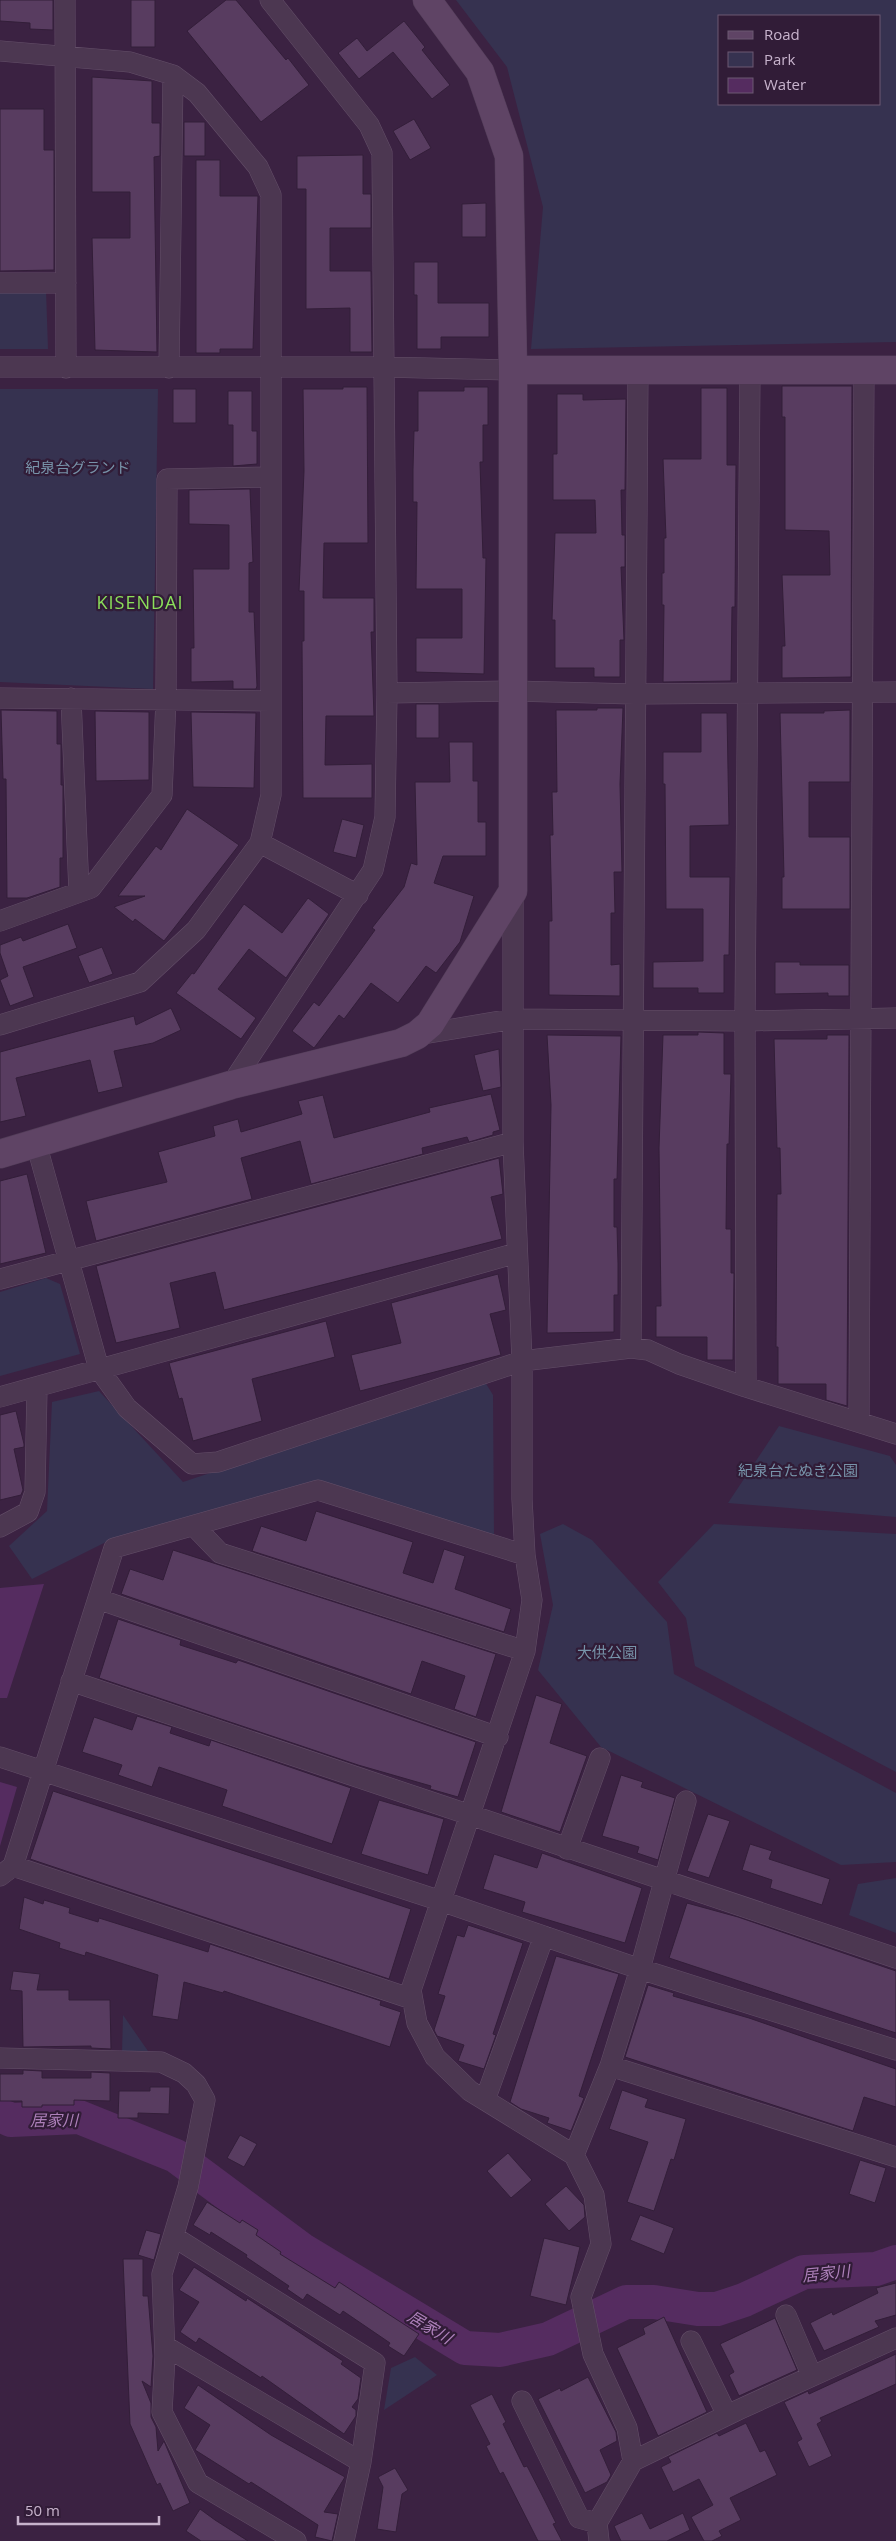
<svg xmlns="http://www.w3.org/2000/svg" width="896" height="2541" font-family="'Open Sans','Noto Sans JP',sans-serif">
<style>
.green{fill:#363250;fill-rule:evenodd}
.water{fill:#552c60}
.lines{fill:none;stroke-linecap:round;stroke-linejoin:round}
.river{stroke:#552c60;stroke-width:34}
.building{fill:#583c60;stroke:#331e39}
.street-casing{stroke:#644f69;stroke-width:21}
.secondary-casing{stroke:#523d58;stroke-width:29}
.street{stroke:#4c3751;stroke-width:20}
.secondary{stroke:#5f4465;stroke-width:28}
.labels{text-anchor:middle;stroke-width:4.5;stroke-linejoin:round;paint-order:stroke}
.park-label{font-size:15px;fill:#7793a9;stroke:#311c37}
.water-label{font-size:16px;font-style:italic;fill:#ad80ba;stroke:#311c37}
.quarter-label{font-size:18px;letter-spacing:1px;fill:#8be05a;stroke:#311c37}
</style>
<rect width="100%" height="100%" fill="#3b2242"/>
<path class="green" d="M456,0H896V342L531,349L543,207L507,67ZM720,16H880V104H720Z
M46,290L48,349H0V291Z
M0,389H158L153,689L0,682Z
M46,1278L60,1284L80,1354L0,1376V1292Z
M485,1382L493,1395L494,1535L320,1483L110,1540L32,1579L9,1546L47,1511L52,1402L99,1391L183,1482Z
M779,1426L890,1456L896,1465V1517L728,1503Z
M563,1524L592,1540L667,1622L674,1674L896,1793V1862L841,1865L601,1747L538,1670L553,1605L540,1534Z
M714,1524L896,1534V1772L695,1666L686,1618L658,1582Z
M896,1878V1933L849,1915L858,1884Z
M123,2015L150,2054L122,2053Z
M415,2357L437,2375L384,2410L391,2368Z"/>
<path class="water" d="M44,1584L7,1698H0V1588Z
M0,1782L17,1787L0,1846Z"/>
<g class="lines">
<path class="river" d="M0,2115L11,2120L79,2117L176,2156L301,2249L465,2348L500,2350L548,2339L626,2302H654L698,2309H717L744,2300L804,2272L876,2269L896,2262"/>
</g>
<path class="building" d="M0,0H53V30L30,29V23L0,21Z
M131,0H155V47H131Z
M226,0H236L286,60L288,58L309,85L261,122L187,31Z
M404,21L425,47L422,50L450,85L432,99L393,52L359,79L338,53L357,38L367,51Z
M92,77L152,81V123H160V156L154,157L157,352L95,350L92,238H130V192H92Z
M0,109H44V150H54V270L0,271Z
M414,119L431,148L410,160L393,131Z
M184,122H205V156H184Z
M363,155V194H371V228H330V271H371L372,352H350V308L306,309V189H297V156Z
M196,160H220V196H258L253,349H220V353H196Z
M486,203V237H462V204Z
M414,262H438V303H489V337H441V349H417V295H414Z
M782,386H852L851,677L782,678V646H785L782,575H830L829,531L785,530V417H782Z
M343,387H367L368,543H324L323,598H374V632H371L374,716H326L325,765L372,764V798H303L302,641H304V591H299L304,471L303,389H343Z
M464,387H488V425H483V462H480L483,558H486L484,674L416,672V638H462V589H416L417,502H413V469L414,431H418V391H464Z
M701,388H727V465H736L735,607H732L731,681L663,682L664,605H662V573H664V538H666L663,459H701Z
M173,389H196V423H173Z
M228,391H252V431H257V464L233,466V425H228Z
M557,394H583V400L626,399L625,490H621L622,535H625V567H621L624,640H620V677H594V668H555V620H552L555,533H596L595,500H553V454H557Z
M250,489L253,562L249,563V612H254L257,686L256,689H233V681L191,682V648H194L193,569H229V525L189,524V490Z
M416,704H439V738H416Z
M597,708H623L620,784L622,872H614L615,913H611V965L620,964V996L549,995V921H552L550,835H553L552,792H557L556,710H597Z
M1,710L57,711V744H61V785H63V858H60V887L27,898H7L6,779H3Z
M850,710V782H809V837H850V909H782V877H784L780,713H824V711Z
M95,711L149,712V780L96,781Z
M191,712L256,713L254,788L193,787Z
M701,713H727L729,825L690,826V877H730L729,955H724V993H698V988H653V962L703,961V909H666L665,784H663V752H701Z
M449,742H473V781H478V822H486V856H443L434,883L474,896L460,942L436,973L426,966L398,1003L371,983L344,1019L339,1015L314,1048L292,1031L314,1002L319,1006L349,966L375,930L372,928L404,887L411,863L417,865L415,782H450Z
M187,809L239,845L164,941L135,919L133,922L114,907L145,896H118L156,846L161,850Z
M342,819L364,825L356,858L333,852Z
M308,898L329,914L286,978L249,949L218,989L256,1018L241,1039L176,993L192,973L194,974L244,904L282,933Z
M68,924L77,948L23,967L34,997L10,1006L0,980L8,976L0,953V945L21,937L23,941Z
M102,947L113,974L89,983L78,956Z
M775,962H800V965H849V996H828V993L775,994Z
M171,1008L181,1030L153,1043L114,1051L123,1087L98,1093L90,1060L16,1078L26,1116L0,1122V1052L134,1016L136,1025Z
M698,1032L724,1033V1074H731L729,1144H727L726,1229H731V1273H734L733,1360H707V1337H656V1306H661L659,1148L663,1035H698Z
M547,1035L621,1036L617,1179H614V1227H617L618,1263V1295H614V1332L547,1333L551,1105Z
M827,1035H849L847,1406L826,1400V1384H778V1347H776L777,1194H781L780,1148H777L774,1039H827Z
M499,1049L501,1087L483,1091L474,1055Z
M491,1094L500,1130L493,1132V1135L469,1142L467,1137L422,1148L423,1154L311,1184L300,1141L241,1158L252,1199L96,1241L86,1201L167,1182L158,1152L215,1136L213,1126L238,1119L241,1132L302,1114L298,1101L323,1095L334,1138L430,1112L429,1108Z
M499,1158L503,1194L491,1197L502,1239L224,1310L215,1272L170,1283L180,1328L116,1343L96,1266Z
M27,1174L46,1253L0,1264V1181Z
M498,1274L506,1310L490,1314L501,1355L360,1391L351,1355L401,1343L391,1303Z
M326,1321L335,1357L252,1379L262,1421L193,1441L182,1398L179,1399L169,1363Z
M16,1411L24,1444V1447L14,1449L23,1490L21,1495L0,1500V1415Z
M316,1511L413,1542L403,1573L433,1583L444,1549L465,1556L455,1589L511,1609L504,1632L252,1551L261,1526L306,1541Z
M173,1550L496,1654L476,1717L454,1709L465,1676L422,1661L411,1694L121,1594L130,1569L163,1580Z
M118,1619L181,1640L180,1645L236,1663L238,1660L476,1742L458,1797L430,1789L431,1786L358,1765L99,1678Z
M536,1695L562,1704L550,1743L587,1756L560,1832L501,1812Z
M137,1716L172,1727L170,1733L209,1746L211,1740L351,1788L332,1844L222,1806L227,1790L159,1767L152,1787L118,1775L122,1765L82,1752L94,1717L132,1730Z
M621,1775L643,1782L641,1787L675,1798L658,1860L637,1853L639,1847L602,1836Z
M53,1791L411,1909L389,1979L30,1859Z
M379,1800L444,1819L428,1875L361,1854Z
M708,1814L730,1821L709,1878L687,1871Z
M750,1844L772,1851L769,1859L830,1879L822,1905L770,1888L772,1880L742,1870Z
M542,1853L642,1888L625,1943L522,1912L525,1902L483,1889L494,1854L537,1868Z
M24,1897L43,1904L44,1900L70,1908L69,1913L98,1922L99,1918L208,1952L210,1944L381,2001L380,2005L401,2012L390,2047L224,1991L223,1993L184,1982L178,2020L152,2016L158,1975L86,1952L85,1956L59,1948L60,1943L19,1929Z
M687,1903L738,1917L896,1971V2033L669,1958Z
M468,1925L523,1943L493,2034L496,2035L484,2069L458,2061L464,2045L437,2036L434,2030L445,1996L438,1994L450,1957L457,1935L464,1937Z
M556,1956L619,1974L579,2096L584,2098L571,2131L547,2123L549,2118L521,2109L510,2102Z
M13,1971L40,1974L37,1990H69V2000H110L111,2049L91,2048V2046L23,2047L22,1991L10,1990Z
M648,1985L674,1993L673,1996L749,2018L896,2069V2107L864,2097L853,2131L625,2057Z
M23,2070L42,2071V2078H91V2072L110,2073V2101L74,2100V2105H42V2107H22V2101H0V2074H23Z
M150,2087H170L169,2114L138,2113V2118H118L119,2091H150Z
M622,2090L648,2099L645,2107L686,2119L674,2160L671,2159L654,2211L627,2202L648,2142L609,2129Z
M240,2135L257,2144L244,2167L227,2158Z
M508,2153L532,2180L511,2198L487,2171Z
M860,2160L886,2168L875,2203L849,2194Z
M566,2186L584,2205L585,2217L569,2231L545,2204Z
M207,2202L240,2223L242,2220L258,2230L256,2235L281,2252L280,2254L335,2288L339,2282L419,2334L404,2356L388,2346L390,2343L343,2311L340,2315L307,2294L303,2300L287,2289L289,2286L246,2257L247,2255L211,2232L210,2235L193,2225Z
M640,2215L674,2228L664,2254L630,2240Z
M146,2230L161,2234L154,2260L138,2255Z
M544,2238L580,2247L566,2305L530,2296Z
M123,2259H143V2296H148L153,2356L151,2387L142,2381L151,2403V2417L156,2427L158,2451L164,2441L190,2503L173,2511L160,2483L157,2485L130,2424Z
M194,2267L246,2301L247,2298L343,2361L341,2364L361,2378L358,2399L352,2407L356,2410V2416L344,2434L262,2376L261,2378L199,2338L196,2343L180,2332L199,2302L179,2290Z
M896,2283V2315L875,2321L879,2327L824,2351L810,2323L832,2312L833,2315L878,2293L876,2288Z
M664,2317L707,2412L658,2436L617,2348L645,2334L643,2328Z
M775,2318L797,2370L739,2396L729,2375L734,2372L720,2344Z
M896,2354V2384L820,2418L822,2421L817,2424L832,2456L809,2467L797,2442L802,2439L784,2402L808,2391L809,2394Z
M588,2377L616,2432L617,2441L600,2450L611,2475L607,2482L585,2493L538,2399L560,2388L561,2391Z
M198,2385L271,2435L345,2477L324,2512L338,2514L332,2541L315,2537L318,2525L251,2482L249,2484L195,2450L210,2425L184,2408Z
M492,2394L506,2422L503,2424L524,2467L527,2466L542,2495L556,2523L553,2524L562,2541H538L503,2472L500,2474L486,2446L490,2444L470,2405Z
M746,2423L760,2452L765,2450L777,2475L730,2498L741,2520L719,2531L722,2536L712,2541H704L691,2517L713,2505L699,2479L673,2492L661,2467L671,2462L668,2457L717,2433L719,2436Z
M395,2468L408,2490L402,2494L396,2532L377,2529L383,2487L378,2477Z
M200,2509L215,2520L248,2541H201L186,2531Z
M642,2513L650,2529L683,2513L690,2530L667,2541H621L614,2526Z"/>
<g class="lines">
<g class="street-casing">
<path id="street" d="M65,0L66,368
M0,51L130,62L173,75L197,93L258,167L271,195V795L260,843L196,930L140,982L0,1025
M0,283H66
M0,367H383L513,370
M169,368L173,75
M387,693L513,691L635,694L896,692
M0,698L270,701
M71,698L79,892
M260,843L358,895
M513,891V1142L522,1361V1499L525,1555L532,1600L525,1651L411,1990L417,2023L435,2057L470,2091L574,2155L594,2195L601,2244L581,2297L593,2354L627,2428L633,2461
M0,921L91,888L162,795L166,699L167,479L271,477
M417,1035L513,1019L745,1021L896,1018
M231,1085L373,870L385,817L387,693L382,153L369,125L270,0
M36,1143L99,1369L127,1408L192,1464L218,1462L522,1361L631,1348L648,1350L679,1364L746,1387L896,1434
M0,1279L513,1142
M631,1348L638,370
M746,1387L745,1021L750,371
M0,1397L517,1253
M859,1422L864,370
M194,1526L220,1553L525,1651
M0,1527L28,1512L35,1492L37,1388
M98,1599L498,1737
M71,1681L896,1958
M0,1757L441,1901L640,1969L896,2050
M567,1849L600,1758
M13,1866L412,1999
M0,1876L13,1866L114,1548L318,1490L525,1555
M0,2058L161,2062L184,2073L196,2084L205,2100L188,2187L162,2274L165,2356L162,2412L198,2483L296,2541
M610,2066L896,2157
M485,2100L544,1936
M574,2155L610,2066L640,1969L686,1801
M174,2237L375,2363L361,2462L344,2541
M786,2315L812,2376
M691,2341L727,2415
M165,2346L361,2462
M522,2401L579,2518L597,2523
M599,2541L597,2523L633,2461L738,2410L896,2338"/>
</g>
<g class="secondary-casing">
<path id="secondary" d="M513,370H896
M0,1154L231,1085L401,1043L417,1035L430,1024L513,891V370L509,156L480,72L427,0"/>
</g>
<use href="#street" class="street"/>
<use href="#secondary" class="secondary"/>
</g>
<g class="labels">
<g class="park-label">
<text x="78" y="473">紀泉台グランド</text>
<text x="798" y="1476">紀泉台たぬき公園</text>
<text x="607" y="1658">大供公園</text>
</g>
<g class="water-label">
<text x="54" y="2126">居家川</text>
<text transform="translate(826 2273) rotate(-6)" y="6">居家川</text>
<text transform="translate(430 2327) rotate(31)" y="6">居家川</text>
</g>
<g class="quarter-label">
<text x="140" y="609">KISENDAI</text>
</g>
</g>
<rect x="718" y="15" width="162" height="90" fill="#311c37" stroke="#6d5873"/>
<rect x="728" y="31" width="25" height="8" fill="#5f4465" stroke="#6d5873"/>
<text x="764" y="40" font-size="15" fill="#c7b3cc">Road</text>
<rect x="728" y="52" width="25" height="15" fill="#363250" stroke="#6d5873"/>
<text x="764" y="65" font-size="15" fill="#c7b3cc">Park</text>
<rect x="728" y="78" width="25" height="15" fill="#552c60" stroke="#6d5873"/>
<text x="764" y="90" font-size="15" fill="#c7b3cc">Water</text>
<path d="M18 2516v8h141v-8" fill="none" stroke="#c7b3cc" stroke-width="2.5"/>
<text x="25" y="2516" font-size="15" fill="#c7b3cc" stroke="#311c37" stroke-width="4" paint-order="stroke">50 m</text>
</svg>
